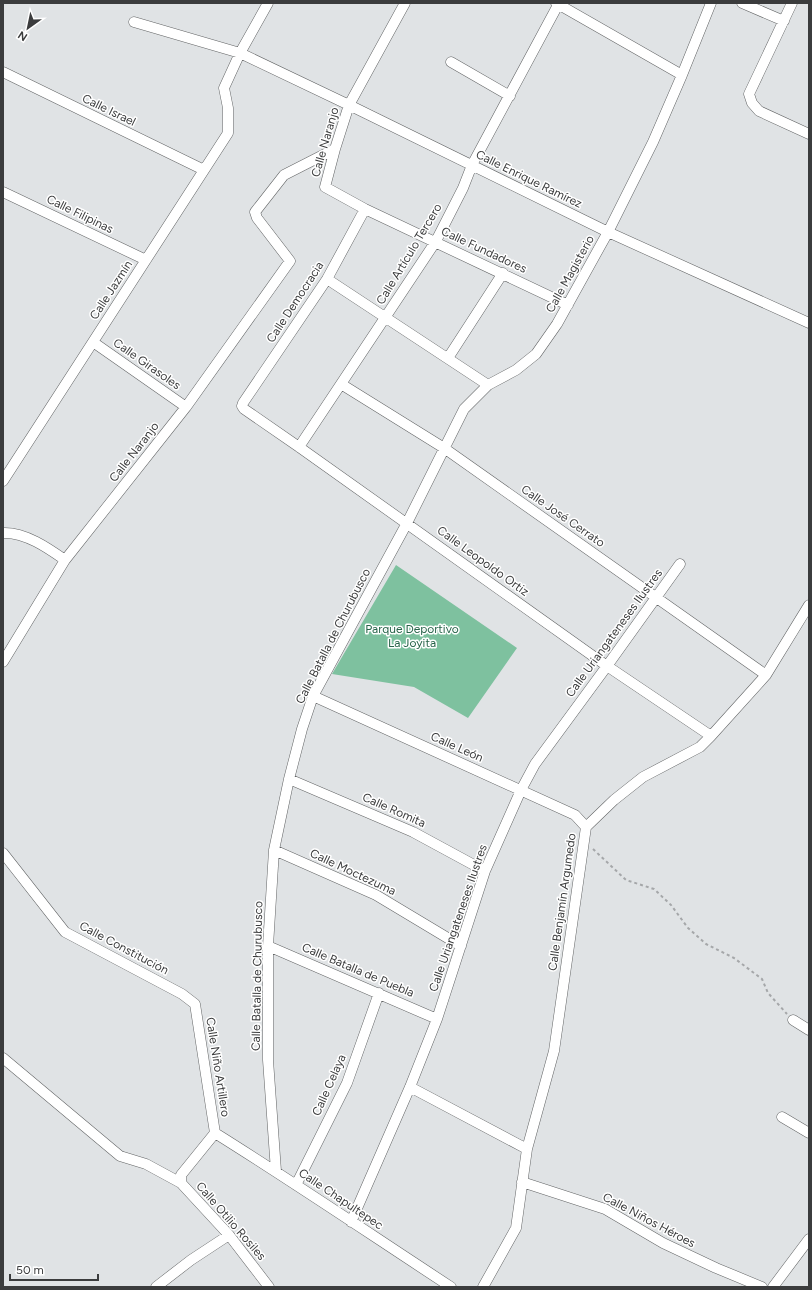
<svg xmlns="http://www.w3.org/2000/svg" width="812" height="1290" font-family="Figtree,sans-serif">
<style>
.green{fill:#7ec19f}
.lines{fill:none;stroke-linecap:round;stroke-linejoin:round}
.minor-casing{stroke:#636566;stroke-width:11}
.path{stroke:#a5a7a9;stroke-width:2;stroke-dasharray:3 3;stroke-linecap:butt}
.minor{stroke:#fff;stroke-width:10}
.labels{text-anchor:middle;stroke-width:3;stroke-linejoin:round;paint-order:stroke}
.street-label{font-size:12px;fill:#3b3c3d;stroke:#fff}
.park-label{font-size:12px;fill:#276449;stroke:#fff}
</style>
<rect width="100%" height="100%" fill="#e0e3e5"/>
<path class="green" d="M396,565L517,648L468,718L414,687L332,674Z"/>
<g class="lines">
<g class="minor-casing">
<path id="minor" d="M405,3L349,105L335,149L325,187L365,209L568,305
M556,3L682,75
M742,3L784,21
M792,3L749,94L752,103L759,111L809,134
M134,22L240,53L349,105L608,232L809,323
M451,62L510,96
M3,72L204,170
M3,192L146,260
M365,209L327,279L243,403L242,406L244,409L299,447L607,666L711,736
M327,279L488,385
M93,342L186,407
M448,358L503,273
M341,384L444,448L766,675
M299,447L436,241L463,188L472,165L559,3
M3,481L228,133V108L224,88L240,53L268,3
M3,533C25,532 48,548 65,560
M3,662L65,560L186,407L290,261L257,218L255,212L284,175L335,149
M313,696L575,815L586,827
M289,779L413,832L485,871
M274,850L376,895L461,946
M3,853L65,932L182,994L195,1004L215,1133
M268,946L437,1019
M793,1020L809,1030
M3,1058L120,1156L146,1164L181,1183
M410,1087L527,1149
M782,1117L809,1133
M215,1133C295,1183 373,1236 451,1287
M215,1133L181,1175V1183L229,1235L269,1287
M276,1171L268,1060V946L274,850L289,779L302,729L313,696L407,523L464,409L488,385L516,370L536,354L557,324L608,232L653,142L682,75L711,3
M522,1182L605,1209L663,1243L716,1268L762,1287
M296,1185L347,1083L379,993
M351,1222L410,1087L437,1019L485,871L521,790L535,764L607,666L680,564
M156,1287L191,1260L229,1235
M483,1287L516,1228L527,1149L554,1051L586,827L614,800L643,777L700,747L711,736L766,675L809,605
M773,1287L809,1239"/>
</g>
<path class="path" d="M593,849L626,880L654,889L671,905L688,928L706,944L734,958L762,979L768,993L787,1014"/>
<use href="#minor" class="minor"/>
</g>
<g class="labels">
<g class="street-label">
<text transform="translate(109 110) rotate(26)" y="4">Calle Israel</text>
<text transform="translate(325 142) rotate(-74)" y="4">Calle Naranjo</text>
<text transform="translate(529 179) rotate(26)" y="4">Calle Enrique Ramírez</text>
<text transform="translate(80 214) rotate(26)" y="4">Calle Filipinas</text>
<text transform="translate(484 250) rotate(25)" y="4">Calle Fundadores</text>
<text transform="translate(409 254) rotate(-59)" y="4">Calle Artículo Tercero</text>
<text transform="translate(570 274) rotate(-61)" y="4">Calle Magisterio</text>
<text transform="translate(111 290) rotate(-57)" y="4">Calle Jazmín</text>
<text transform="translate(295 302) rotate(-57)" y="4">Calle Democracia</text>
<text transform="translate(147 364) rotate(35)" y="4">Calle Girasoles</text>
<text transform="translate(134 452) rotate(-52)" y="4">Calle Naranjo</text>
<text transform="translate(563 516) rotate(35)" y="4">Calle José Cerrato</text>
<text transform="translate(483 561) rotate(36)" y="4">Calle Leopoldo Ortiz</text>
<text transform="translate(614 633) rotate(-54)" y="4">Calle Uriangateneses Ilustres</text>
<text transform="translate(333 636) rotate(-63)" y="4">Calle Batalla de Churubusco</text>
<text transform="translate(457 747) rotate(24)" y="4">Calle León</text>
<text transform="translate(394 810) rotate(24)" y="4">Calle Romita</text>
<text transform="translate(353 872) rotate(25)" y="4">Calle Moctezuma</text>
<text transform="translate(562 902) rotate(-82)" y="4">Calle Benjamín Argumedo</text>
<text transform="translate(458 918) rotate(-71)" y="4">Calle Uriangateneses Ilustres</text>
<text transform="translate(124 948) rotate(28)" y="4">Calle Constitución</text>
<text transform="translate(358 970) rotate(23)" y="4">Calle Batalla de Puebla</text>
<text transform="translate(257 976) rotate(-89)" y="4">Calle Batalla de Churubusco</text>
<text transform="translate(218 1067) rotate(81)" y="4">Calle Niño Artillero</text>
<text transform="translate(329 1085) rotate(-66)" y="4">Calle Celaya</text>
<text transform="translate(341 1199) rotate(34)" y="4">Calle Chapultepec</text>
<text transform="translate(649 1220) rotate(28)" y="4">Calle Niños Héroes</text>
<text transform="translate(231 1221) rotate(49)" y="4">Calle Otilio Rosiles</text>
</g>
<g class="park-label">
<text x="412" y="633">Parque Deportivo<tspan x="412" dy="14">La Joyita</tspan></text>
</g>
</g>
<rect width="812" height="1290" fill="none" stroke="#3b3c3d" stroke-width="8"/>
<g transform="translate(28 28) rotate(213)" stroke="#ffffff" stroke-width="3" paint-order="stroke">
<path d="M0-3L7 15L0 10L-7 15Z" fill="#3b3c3d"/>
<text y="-6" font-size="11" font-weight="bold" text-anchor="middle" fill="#3b3c3d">N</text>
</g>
<path d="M10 1274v6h88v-6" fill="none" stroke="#3b3c3d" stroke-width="2"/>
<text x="16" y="1274" font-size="12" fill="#3b3c3d" stroke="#ffffff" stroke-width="3" paint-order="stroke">50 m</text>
</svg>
